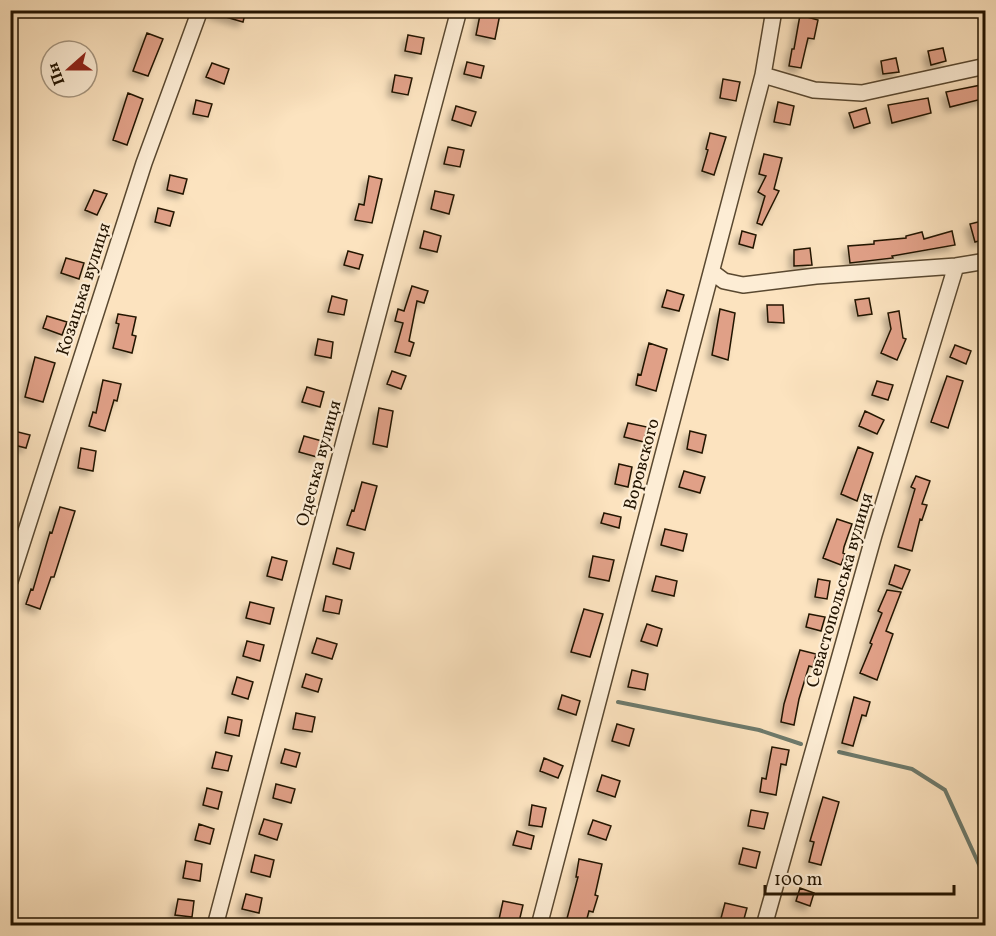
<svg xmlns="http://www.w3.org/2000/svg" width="996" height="936" font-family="Vollkorn,serif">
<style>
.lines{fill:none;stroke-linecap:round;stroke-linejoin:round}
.stream{stroke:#6d7a6c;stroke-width:4}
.building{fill:#e0a087;stroke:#231401;stroke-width:1.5;filter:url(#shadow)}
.street-casing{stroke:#594830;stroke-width:18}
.street{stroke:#fdedd5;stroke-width:15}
.labels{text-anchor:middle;stroke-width:4.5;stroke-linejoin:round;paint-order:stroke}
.street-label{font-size:18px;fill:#231401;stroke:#fdedd5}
</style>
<defs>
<filter id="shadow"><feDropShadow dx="-4.5" dy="4.5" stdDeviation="3" flood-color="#0004"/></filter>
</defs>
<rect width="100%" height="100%" fill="#fce3bf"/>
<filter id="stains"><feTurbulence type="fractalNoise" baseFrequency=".00333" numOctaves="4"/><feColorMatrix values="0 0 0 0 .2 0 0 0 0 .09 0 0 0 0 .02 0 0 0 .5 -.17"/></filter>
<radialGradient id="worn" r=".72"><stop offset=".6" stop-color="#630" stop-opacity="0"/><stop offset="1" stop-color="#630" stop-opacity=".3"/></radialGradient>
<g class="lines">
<path class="stream" d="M618,702L759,730L801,744
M839,752L912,769L945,790L986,880"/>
</g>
<path class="building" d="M213,10H246L243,22L212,13Z
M481,10L500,14L495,39L476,35Z
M800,15L818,20L814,39L808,38L801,68L789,66L792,49H794Z
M147,33L163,39L148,76L133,71Z
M408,35L424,38L421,54L405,51Z
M943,48L946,61L931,65L928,51Z
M896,58L899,72L883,74L881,61Z
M467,62L484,66L481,78L464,74Z
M212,63L229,69L224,84L206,77Z
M395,75L412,78L408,95L392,92Z
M723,79L740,82L736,101L720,98Z
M986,84V98L950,107L946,92Z
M128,93L143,99L127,145L113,140Z
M928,98L931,113L892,123L888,105Z
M196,100L212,104L208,117L193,114Z
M778,102L794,106L790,125L774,122Z
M456,106L476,112L471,126L452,120Z
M866,108L870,123L854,128L849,113Z
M710,133L726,137L714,175L702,171L708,150L706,149Z
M448,147L464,150L460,167L444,164Z
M764,154L782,158L774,189L779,191L762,225L757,223L765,196L758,192L766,176L759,174Z
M170,175L187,179L183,194L167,190Z
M369,176L382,179L372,223L355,220L359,204L364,205Z
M94,190L107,194L97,215L85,210Z
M435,191L454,195L449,214L431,209Z
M158,208L174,212L170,226L155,222Z
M986,220V239L975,242L970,224Z
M424,231L441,236L437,252L420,248Z
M742,231L756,235L753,248L739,244Z
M952,231L955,245L892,256L893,258L850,263L848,246L874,244V241L906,238V236L922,232L924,239Z
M810,248L812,265L794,266V250Z
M348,251L363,255L359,269L344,265Z
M66,258L84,263L79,279L61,273Z
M412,286L428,291L424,303L417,301L409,341L414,343L410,356L395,352L403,323L395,321L398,309L404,311Z
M667,290L684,295L679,311L662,307Z
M332,296L347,300L344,315L328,312Z
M869,298L872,314L858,316L855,300Z
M767,305H783L784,323L768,322Z
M720,309L735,313L728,360L712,355Z
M899,311L903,338L906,339L897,360L881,353L891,329L888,313Z
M118,314L136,317L132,335L136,336L132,353L113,348L119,324L116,323Z
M47,316L67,322L62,335L43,328Z
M318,339L333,342L331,358L315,355Z
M649,343L667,349L656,391L636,385L638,374L641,375Z
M955,345L971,351L966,364L950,357Z
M35,357L55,363L43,402L25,397Z
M392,371L406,376L401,389L387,384Z
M947,376L963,381L948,428L931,422Z
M103,380L121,384L117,401L114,400L105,431L89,426L93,412L96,413Z
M877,381L893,385L888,400L872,395Z
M307,387L324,392L320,407L302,402Z
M379,408L393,411L387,447L373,444Z
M865,411L884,420L877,434L859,426Z
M628,423L647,427L644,442L624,437Z
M10,430L30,435L26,448L10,444Z
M690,431L706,435L702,453L687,449Z
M304,436L322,441L317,457L299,452Z
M858,447L873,453L857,501L841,494Z
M81,448L96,451L93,471L78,468Z
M619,464L632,467L628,487L615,484Z
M684,471L705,477L700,493L679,487Z
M916,476L930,481L922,504L927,505L922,520L920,519L912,551L898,547L915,489L911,487Z
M362,482L377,486L365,530L347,525L352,510L354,511Z
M60,507L75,511L54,577H51L40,609L26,604L31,589L33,590L50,532L52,533Z
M604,513L621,517L619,528L601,523Z
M837,519L852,524L844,547L843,553L845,554L841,565L823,558Z
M665,529L687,534L683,551L661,545Z
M337,548L354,553L350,569L333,564Z
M593,556L614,560L609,581L589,577Z
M272,557L287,561L282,580L267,576Z
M895,565L910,570L902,589L889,584Z
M656,576L677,581L674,596L652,591Z
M818,579L830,581L827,599L815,597Z
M887,590L901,592L886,631L893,634L877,680L860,673L872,644L870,643L882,613L878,611Z
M326,596L342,600L339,614L323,611Z
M250,602L274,608L270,624L246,618Z
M584,609L603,614L590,657L571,652Z
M809,614L825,617L821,631L806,627Z
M647,624L662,629L657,646L641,641Z
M317,638L337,644L332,659L312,653Z
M247,641L264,645L260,661L243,656Z
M800,650L816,654L813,667L809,666L799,699L794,725L781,722L784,704Z
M632,670L648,674L645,690L628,687Z
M306,674L322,679L318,692L302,687Z
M237,677L253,682L248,699L232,694Z
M562,695L580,701L576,715L558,709Z
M854,697L870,702L866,716L862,715L853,746L842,743Z
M296,713L315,717L312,732L293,729Z
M228,717L242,720L239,736L225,733Z
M617,724L634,729L629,746L612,741Z
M772,747L789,750L786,765L781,764L776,795L760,792L762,778L766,779Z
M285,749L300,753L296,767L281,763Z
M216,752L232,756L228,771L212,768Z
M544,758L563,766L558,778L540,771Z
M602,775L620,781L615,797L597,791Z
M276,784L295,789L291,803L273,798Z
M207,788L222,792L218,809L203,805Z
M823,797L839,802L821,865L809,862L814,842L810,841Z
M532,805L546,808L542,827L529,825Z
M751,810L768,813L764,829L748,826Z
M264,819L282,824L277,840L259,834Z
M593,820L611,826L606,840L588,834Z
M199,824L214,829L210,844L195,840Z
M517,831L534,836L531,849L513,845Z
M743,848L760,852L756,868L739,864Z
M255,855L274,860L270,877L251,872Z
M579,859L602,864L595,895L598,896L593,912L589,911L585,926H565L578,877H576Z
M186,861L202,864L200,881L183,878Z
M800,888L814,893L810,906L796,901Z
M246,894L262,898L259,913L242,909Z
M178,899L194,901L192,917L175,915Z
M503,901L523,905L518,926L498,924Z
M725,903L747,908L742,926L720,922Z"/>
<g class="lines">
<g class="street-casing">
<path id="street" d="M763,75L814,90L862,93L986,66
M712,272L724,281L743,285L816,276L956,266L986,261
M10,581L144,163L200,10
M215,926L459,10
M539,926L763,75L774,10
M764,926L874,535L956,266"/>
</g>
<use href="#street" class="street"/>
</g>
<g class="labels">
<g class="street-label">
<text transform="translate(83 289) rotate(-72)" y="6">Козацька вулиця</text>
<text transform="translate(318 463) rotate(-75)" y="6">Одеська вулиця</text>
<text transform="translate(641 464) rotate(-75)" y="6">Воровского</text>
<text transform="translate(839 590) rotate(-74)" y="6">Севастопольська вулиця</text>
</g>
</g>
<rect width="996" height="936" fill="none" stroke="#fce3bf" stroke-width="36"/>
<rect x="12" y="12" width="972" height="912" fill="none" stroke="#231401" stroke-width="3"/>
<rect x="18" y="18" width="960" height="900" fill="none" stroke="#231401" stroke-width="1.5"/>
<g transform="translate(69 69) rotate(249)"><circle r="28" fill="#fdedd5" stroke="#a69680" stroke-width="1.5"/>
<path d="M0-4.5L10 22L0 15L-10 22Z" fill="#8f2418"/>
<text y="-9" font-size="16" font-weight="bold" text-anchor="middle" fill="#231401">Пн</text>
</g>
<path d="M765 885v9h189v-9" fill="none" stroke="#231401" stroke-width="3"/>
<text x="774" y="885" font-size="18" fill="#231401" stroke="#fdedd5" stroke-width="4.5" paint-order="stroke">100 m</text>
<rect width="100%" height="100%" filter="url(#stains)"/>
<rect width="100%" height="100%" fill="url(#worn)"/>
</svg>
